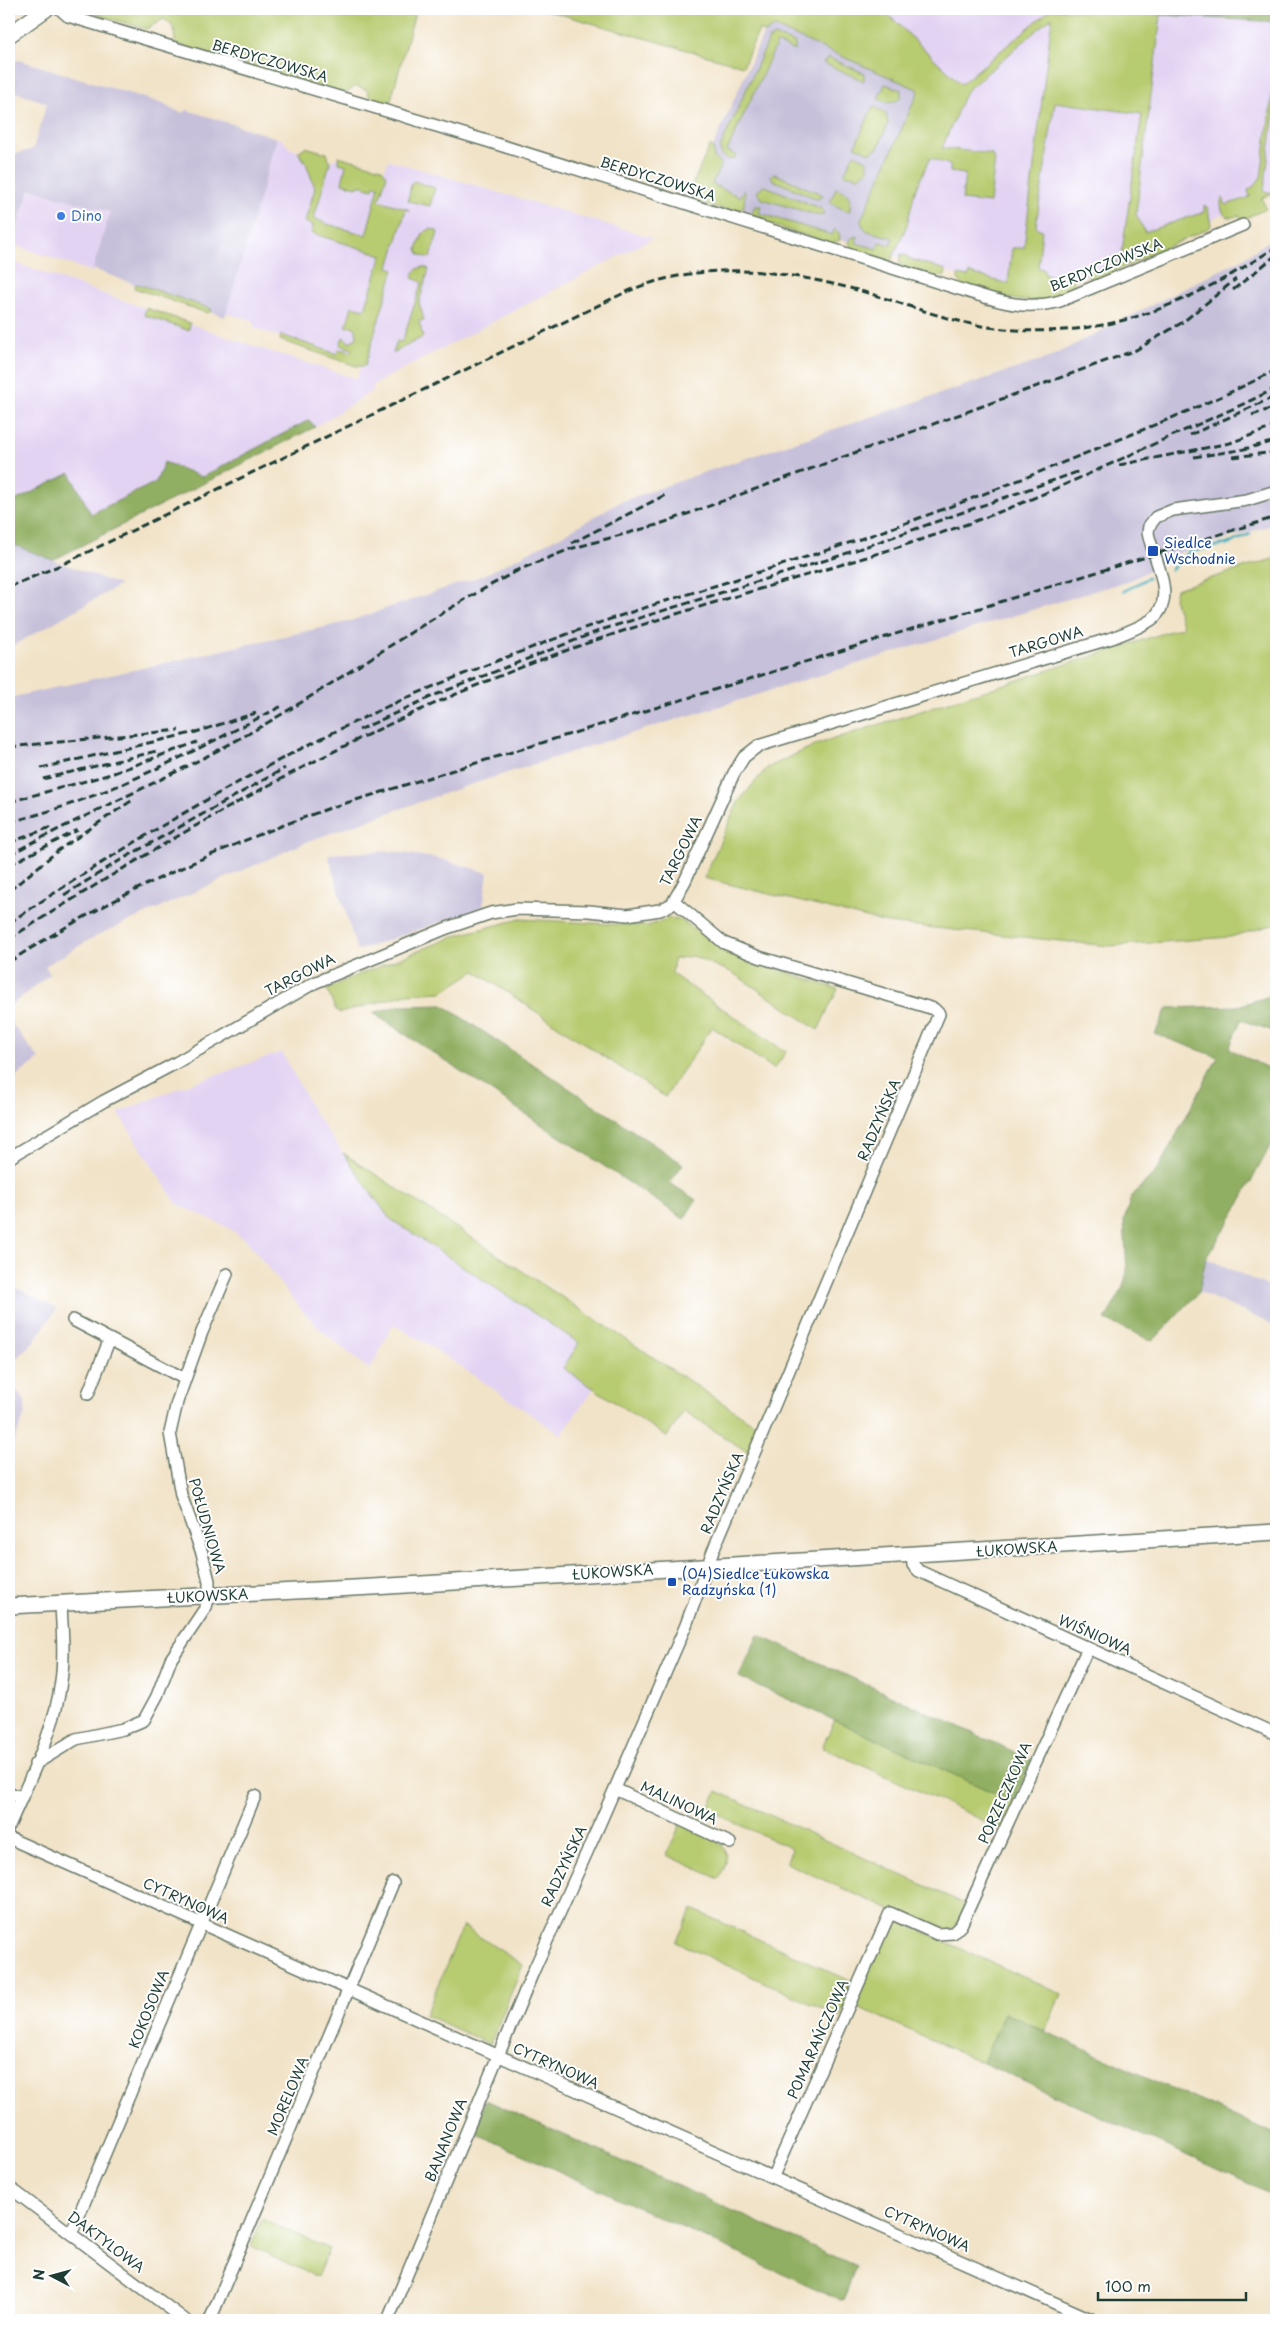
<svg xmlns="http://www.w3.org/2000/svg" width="1285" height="2329" font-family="'Playpen Sans',sans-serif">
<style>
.built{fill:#e3d3f3}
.industrial{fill:#c6c0da}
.green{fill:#b7cb6f;stroke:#6b8452}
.forest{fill:#91af62;stroke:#58764b}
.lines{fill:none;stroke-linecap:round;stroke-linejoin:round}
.stream{stroke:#40acbf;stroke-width:3}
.minor-casing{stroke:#687768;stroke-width:14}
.major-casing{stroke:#687768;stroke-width:18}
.minor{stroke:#fff;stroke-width:11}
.major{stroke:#fff;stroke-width:15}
.rail{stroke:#1f3d34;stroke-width:3;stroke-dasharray:8 4;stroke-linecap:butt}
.shop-dot{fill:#3f7fe0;stroke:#fff;stroke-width:2}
.transit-dot{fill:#1a4fb4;stroke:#fff;stroke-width:2}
.labels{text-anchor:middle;stroke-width:4;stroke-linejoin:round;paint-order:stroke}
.street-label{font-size:14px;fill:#1f3d34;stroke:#fff}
.shop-label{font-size:14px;fill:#366cbe;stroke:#fff;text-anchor:start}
.transit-label{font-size:14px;fill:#164399;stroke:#fff;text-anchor:start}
</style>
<rect width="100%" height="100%" fill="#fff"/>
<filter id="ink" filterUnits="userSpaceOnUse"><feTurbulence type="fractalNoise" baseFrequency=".02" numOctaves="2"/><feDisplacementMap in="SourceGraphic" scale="10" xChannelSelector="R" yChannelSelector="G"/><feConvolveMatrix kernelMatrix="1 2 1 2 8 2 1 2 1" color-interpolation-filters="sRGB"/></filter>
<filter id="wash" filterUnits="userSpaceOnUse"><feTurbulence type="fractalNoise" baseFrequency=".0096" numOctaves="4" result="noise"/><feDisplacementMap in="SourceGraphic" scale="20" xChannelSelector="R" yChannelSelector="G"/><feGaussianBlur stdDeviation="1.12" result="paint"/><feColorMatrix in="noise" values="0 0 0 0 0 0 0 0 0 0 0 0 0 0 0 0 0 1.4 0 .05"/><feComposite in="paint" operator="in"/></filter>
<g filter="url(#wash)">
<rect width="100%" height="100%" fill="#f1e3c8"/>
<path class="built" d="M882,9H1162L1161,15L1276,22V192L1223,216L1222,214L1212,219V222L1089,277L1086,275L1025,296L889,254L961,84Z
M277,138L282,139L289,148L298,151L305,147L327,153L330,161L338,158L384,171L389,160L653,238L374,384L372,391L315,427L309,420L202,477L164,462L156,482L91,515L70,473L9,504V261L253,346L357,379L361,365L255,328L252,320L226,313Z
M30,189L110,212L93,272L11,244Z
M282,1052L313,1111L389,1218L579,1343L563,1368L594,1388L561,1435L435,1349L393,1324L370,1370L321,1330L301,1309L247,1241L227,1227L177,1204L118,1113L181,1087Z"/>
<path class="industrial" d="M882,9L961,84L889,254L743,209L697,182L770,19Z
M19,60L164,104L171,109L183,113L187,110L277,138L225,317L93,269L110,212L30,189L12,241L10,240L12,232L9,231V159L16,154L33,149L47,103L9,90V63Z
M1276,236V524L1181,552L1133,579L600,743L460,788L311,840L96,936L45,966L50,974L9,1007V714L14,713L13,697L347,622L484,575L566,533L620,502L702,473L1048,358L1242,259Z
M9,543L53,560L120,585L9,648Z
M389,851L441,859L488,873L483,907L357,951L328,854Z
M9,1020L39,1059L9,1082Z
M1206,1258L1276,1290V1326L1199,1292Z
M9,1284L57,1309L34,1341L10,1365Z
M9,1381L25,1401V1414L9,1453Z"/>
<path class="green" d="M77,9H416L389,107L372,102L367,90L356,86L344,94L175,44L174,28L164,19L146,29Z
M542,9H882L961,84L1051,9L1161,15L1136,214L1145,232L1204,212V205L1208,208L1211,226L1207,229L1095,280L1090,279L1086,273L1091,265L1094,272L1125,258L1122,251L1142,114L1055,102L1036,225L1037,228L1042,230L1038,268L1044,269L1045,275L1066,278L1067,270L1074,278C1075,288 1070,291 1062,295C1029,309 995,295 963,286L958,279V275L968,277L970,273L1008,284L1012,248H1024L1052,17L966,91L942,148L992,154V157L995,158L990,203L962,200L965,174L950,172V165L930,158L915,191L907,225L891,262L852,251L849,242L853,237L858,236L856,243L877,249L879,242L891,245L893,238L867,231L862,225L861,220L919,90L779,29L774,28L764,33L759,30L743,66Z
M774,36L795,43V51L777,43L727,151L736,155L734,159H728L721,155L720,148L769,39Z
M829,58L864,73V81L823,63Z
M1276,68V97L1264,191L1273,193L1262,198L1266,209L1241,220L1239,215C1225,221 1221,214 1221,200L1223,198L1226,205L1250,197L1248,190L1254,186L1261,177Z
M885,84L901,90V97C893,105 887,103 878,99Z
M873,106L886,113L888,124L878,148L869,153L855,146Z
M710,145L713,147L714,158L721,164L712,184L740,197L743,190L745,192L744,207H742L738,213L686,199Z
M305,147L327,153L330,163L314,218L327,224L366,235L379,186L374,185L373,189L358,185L357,187L342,183L346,165L339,163L338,156L381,168L387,175L379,200L410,210L406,209L389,267L394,269L365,366H356L280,340L281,335L337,354L339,349L351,352L352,349L340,345L343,337L349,342L357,338L356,329L352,326L346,327L352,306L365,309L382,255L311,233L313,225L305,222L315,188L306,163L298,152Z
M854,154L865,159L868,163V170L859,177L844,174Z
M773,173L823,195L822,197L817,199L773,180L771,176Z
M414,181L435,188L430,206L408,201L411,184Z
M763,185L822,209L824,214L820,216L762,199L757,192Z
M836,188L845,192L850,198V211L845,210L830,203Z
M755,206H761L759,213L832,235L835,229L839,233L840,240L831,244L756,220L752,213Z
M430,229L436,230L438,233L430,258L420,255L417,249L423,233Z
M901,254L908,256L907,258L946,270L945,276L937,277L901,266L899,262Z
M424,267L429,269L419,302L424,320L419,321L423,337L393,353L397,341L402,342L422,282L412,278C414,272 417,267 424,267Z
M138,284L211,309L212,311L207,313L134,288L135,285Z
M146,308L190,323L189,329L187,330L144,315Z
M1276,558V924L1230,937L1109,946L887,923L704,878L738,802L767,768L815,745L1183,627L1174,598L1176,589Z
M669,918L679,919L732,954L838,989L818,1030L733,973L693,956L674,959L672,974L786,1052L774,1069L712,1027L665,1097L475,971L442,992L407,994L340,1013L336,1010L327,990L343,981L458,935L520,919L648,926Z
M343,1153L759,1427L749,1453L684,1411L667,1437L563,1368L579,1343L389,1218Z
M835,1720L1014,1802L1002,1829L822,1747Z
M717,1791L965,1904L956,1926L951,1930L937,1931L786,1863L792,1849L708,1810Z
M681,1822L721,1844C731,1857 725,1867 719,1879L667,1855Z
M692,1909L855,1983L840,2017L676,1942Z
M900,1921L1061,1994L1045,2031L1004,2013L983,2063L853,2005L891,1924Z
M463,1926L523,1965L490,2044L425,2015Z
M262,2219L329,2249L317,2277L251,2246Z"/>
<path class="forest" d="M1162,9H1276V22L1161,15Z
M309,420L315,427L53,560L9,543V504L70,473L91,514L156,482L164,462L202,477Z
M1276,994V1032L1241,1020L1229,1049L1276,1072V1135L1236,1210L1206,1258L1199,1292L1153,1341L1105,1320L1122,1290L1127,1272L1124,1221L1131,1197L1158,1169L1218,1057L1155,1034L1167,1008L1238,1006Z
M443,1005L683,1164L670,1183L696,1200L684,1219L373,1013L398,1006Z
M758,1635L1032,1760L1014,1802L739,1677Z
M1004,2013L1276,2135V2196L983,2063Z
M486,2100L856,2266L843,2301L473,2132Z"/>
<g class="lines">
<path class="stream" d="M1171,570L1189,552L1231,543L1250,534
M1124,591L1148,578"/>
</g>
</g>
<g filter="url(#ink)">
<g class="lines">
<g class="minor-casing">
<path id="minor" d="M60,9L68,16L487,141L956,288C993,299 1021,312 1060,301L1243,225
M9,1158L104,1101L174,1064L314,983L447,928L491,913L517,909L589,911L627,915L660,910L672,904L685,881L734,773L744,757L758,746L1112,638C1125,633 1139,628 1151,620C1179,600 1153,558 1148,533L1149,526L1156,517L1173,510L1247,500L1276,491
M73,1320L185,1379
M88,1394L109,1341
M912,1555L913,1565L919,1571L1276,1734
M35,1764L76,1739L123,1729L144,1720L157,1696L171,1659L206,1607L209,1596V1581L202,1553L181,1495L170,1433L177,1402L202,1332L227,1274
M615,1789L730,1843
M9,1793L21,1797
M9,1826C29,1779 55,1732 61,1681C65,1655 62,1629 61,1604
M9,1838L1093,2320
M773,2176L890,1913L937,1934L953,1933L961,1925L1088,1648
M9,2187L185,2320
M71,2234L255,1796
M210,2320L393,1883
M388,2320L533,1972L600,1823L686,1625L713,1551L939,1014L934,1009L759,957L724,943L674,901"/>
</g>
<g class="major-casing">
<path id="major" d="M9,35L46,9
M9,1606L373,1587L1276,1532"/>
</g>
<use href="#minor" class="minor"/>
<use href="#major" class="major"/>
<path class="rail" d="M1233,290L1276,255
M1252,415L1276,407
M1190,435L1276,396
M1194,457L1240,450L1276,441
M1233,457L1276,452
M1119,465L1230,443L1276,426
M572,543L665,495
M513,572L570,549L657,525L1136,350L1183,322L1236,279
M9,587L63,564L624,293C701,259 778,269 857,290C901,302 943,320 988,327C1101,343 1184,307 1276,247
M359,730L435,695L604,629L833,558L1080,471
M9,747L179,730
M41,768L196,732L256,713
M43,779L157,751
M9,802L111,774L197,742
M9,822C107,799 195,750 284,705
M9,843L51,827
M9,855C94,809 184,772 267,723C352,673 431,615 519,570
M9,865L78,830
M9,891L60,849L134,799
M64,895L119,861L285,768
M9,923C128,843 253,769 384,708C443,681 504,658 565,635C641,607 720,585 797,560C897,528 994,491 1091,451C1154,425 1216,401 1276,370
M9,939C186,827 368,722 565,651C698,603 837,570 970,523C1034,500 1095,471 1156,443C1196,425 1237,408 1276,388
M9,962C109,897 218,848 330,808L1276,517"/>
</g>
</g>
<circle class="shop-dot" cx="61" cy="216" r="5"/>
<g class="transit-dot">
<rect x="1147" y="545" width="12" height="12" rx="2.5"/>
<rect x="667" y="1577" width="10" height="10" rx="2.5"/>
</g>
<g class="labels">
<g class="street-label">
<text transform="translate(270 61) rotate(16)" y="5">BERDYCZOWSKA</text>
<text transform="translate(658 179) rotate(17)" y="5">BERDYCZOWSKA</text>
<text transform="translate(1106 265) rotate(-22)" y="5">BERDYCZOWSKA</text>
<text transform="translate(1046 642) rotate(-17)" y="5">TARGOWA</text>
<text transform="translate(681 851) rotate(-64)" y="5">TARGOWA</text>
<text transform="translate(300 975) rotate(-27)" y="5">TARGOWA</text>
<text transform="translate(879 1120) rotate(-67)" y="5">RADZYŃSKA</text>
<text transform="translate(722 1493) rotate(-67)" y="5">RADZYŃSKA</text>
<text transform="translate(207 1526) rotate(74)" y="5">POŁUDNIOWA</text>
<text transform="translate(1017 1549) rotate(-4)" y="5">ŁUKOWSKA</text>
<text transform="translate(613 1572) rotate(-4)" y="5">ŁUKOWSKA</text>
<text transform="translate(208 1596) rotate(-3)" y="5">ŁUKOWSKA</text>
<text transform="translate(1095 1635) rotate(24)" y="5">WIŚNIOWA</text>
<text transform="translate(1005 1793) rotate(-66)" y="5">PORZECZKOWA</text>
<text transform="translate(679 1803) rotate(25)" y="5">MALINOWA</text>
<text transform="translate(564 1866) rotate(-65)" y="5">RADZYŃSKA</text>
<text transform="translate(186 1901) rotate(24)" y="5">CYTRYNOWA</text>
<text transform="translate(149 2009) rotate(-68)" y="5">KOKOSOWA</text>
<text transform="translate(818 2039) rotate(-66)" y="5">POMARAŃCZOWA</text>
<text transform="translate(556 2066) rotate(24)" y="5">CYTRYNOWA</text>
<text transform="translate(288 2096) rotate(-67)" y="5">MORELOWA</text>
<text transform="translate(446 2140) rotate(-68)" y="5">BANANOWA</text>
<text transform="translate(927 2229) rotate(24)" y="5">CYTRYNOWA</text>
<text transform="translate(106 2242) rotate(37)" y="5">DAKTYLOWA</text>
</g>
<g class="shop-label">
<text x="71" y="221">Dino</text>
</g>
<g class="transit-label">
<text x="1164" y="548">Siedlce<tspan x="1164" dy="16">Wschodnie</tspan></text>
<text x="682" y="1579">(04)Siedlce Łukowska<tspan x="682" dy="16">Radzyńska (1)</tspan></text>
</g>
</g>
<rect width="1285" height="2329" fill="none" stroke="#fff" stroke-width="30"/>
<g transform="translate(52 2276) rotate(276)" stroke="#ffffff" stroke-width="4" paint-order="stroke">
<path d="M0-4L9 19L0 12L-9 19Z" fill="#1f3d34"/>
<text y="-8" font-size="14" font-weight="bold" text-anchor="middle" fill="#1f3d34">N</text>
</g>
<path d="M1098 2292v8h148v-8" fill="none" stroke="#1f3d34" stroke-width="2.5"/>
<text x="1105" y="2292" font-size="15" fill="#1f3d34" stroke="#ffffff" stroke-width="4" paint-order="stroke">100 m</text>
</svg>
